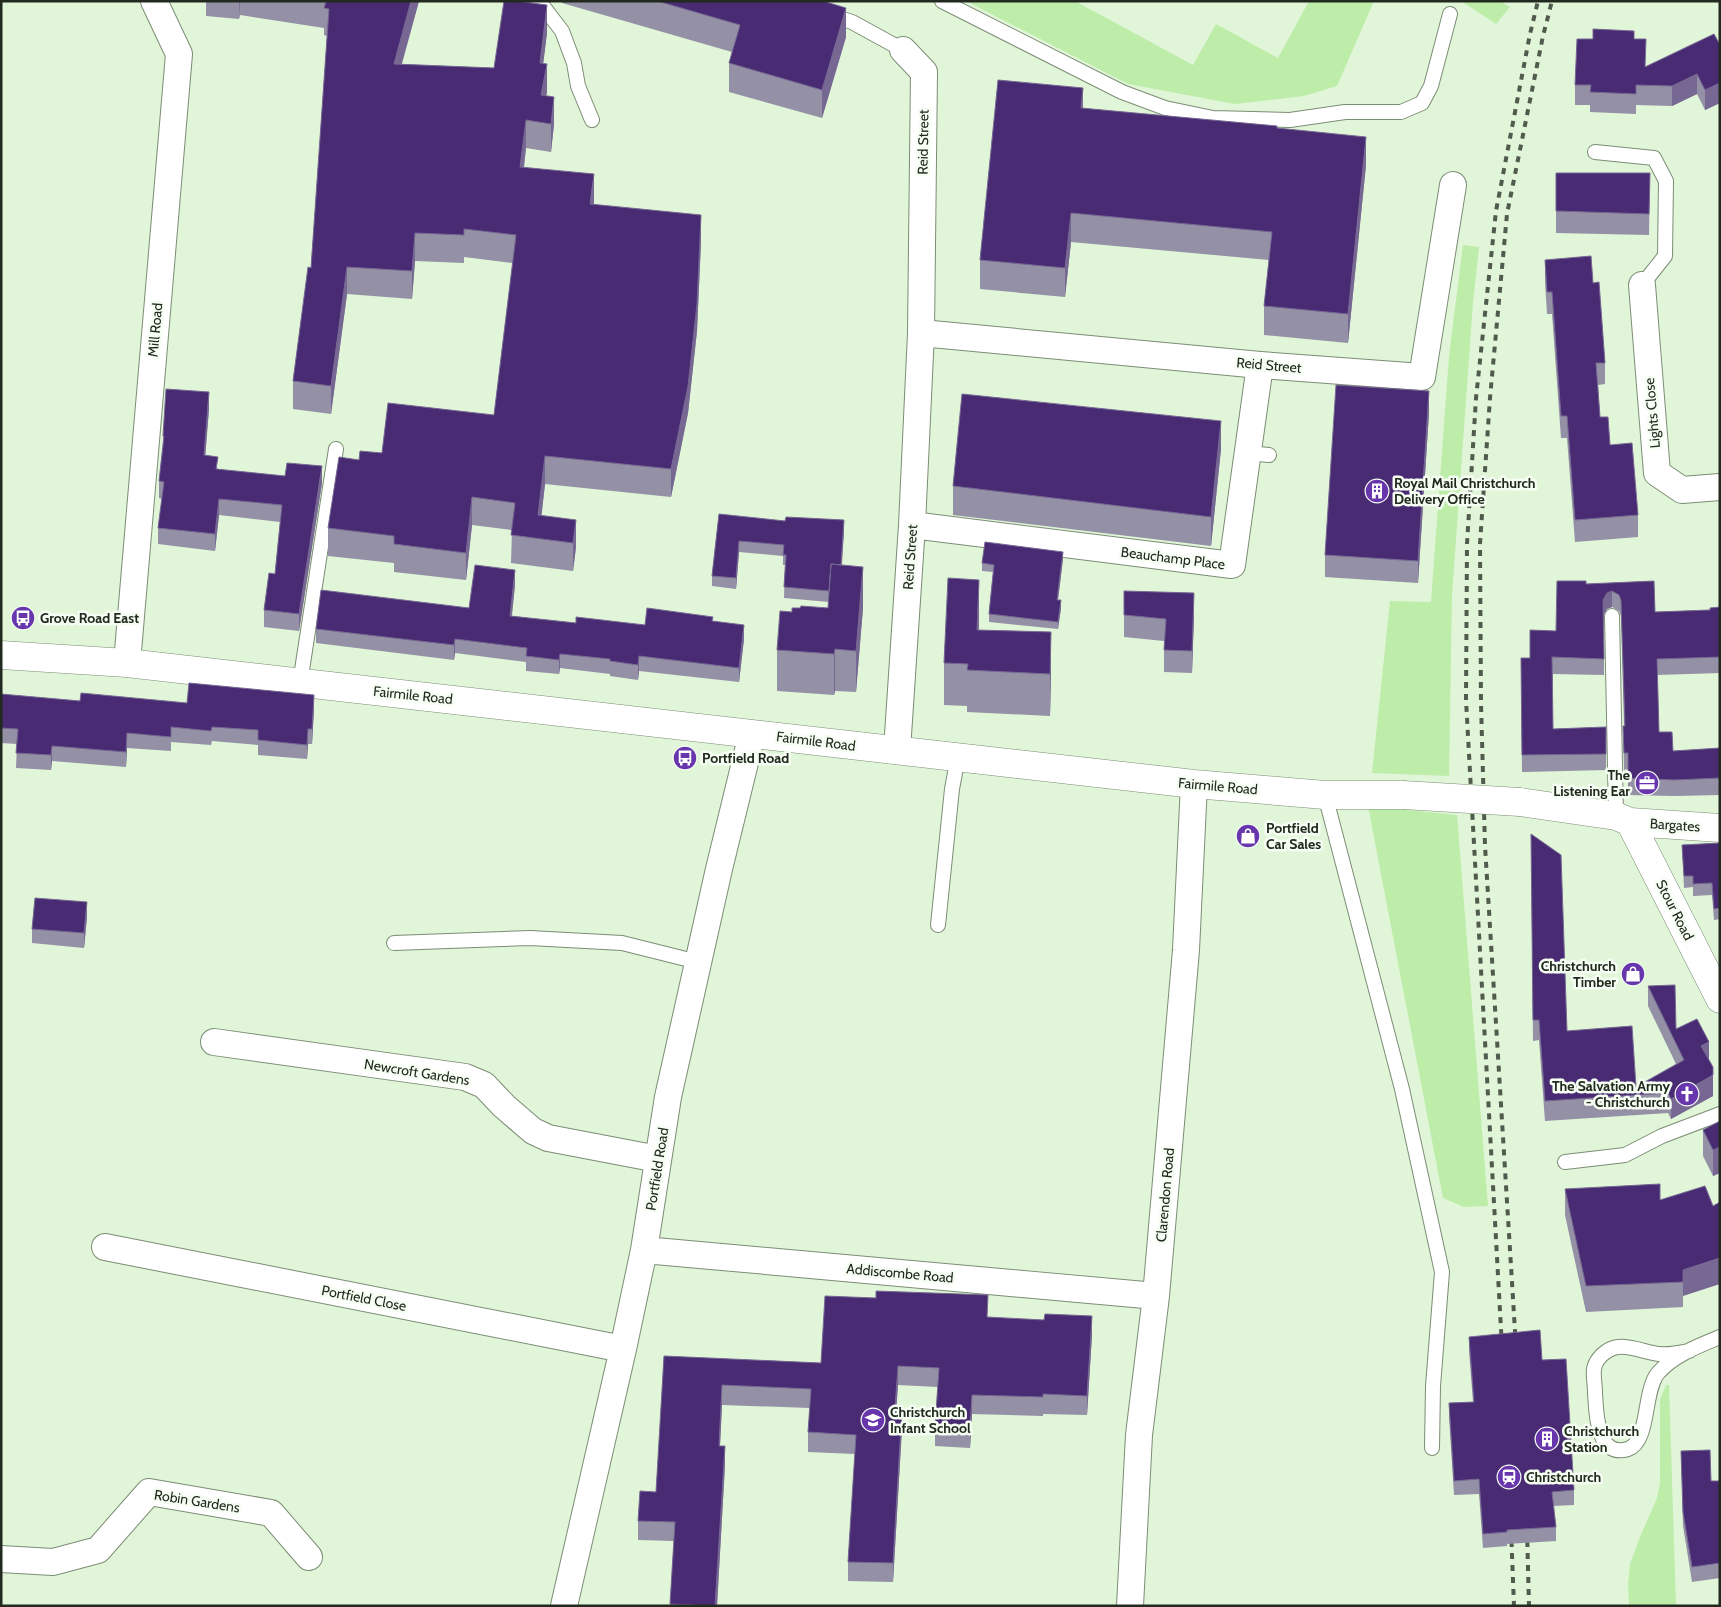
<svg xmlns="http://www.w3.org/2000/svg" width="1721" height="1607" font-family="Cabin,sans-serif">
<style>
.green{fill:#bdeda9}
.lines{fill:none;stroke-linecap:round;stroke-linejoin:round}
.lane-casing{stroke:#7c8d75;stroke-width:16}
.street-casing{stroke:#7c8d75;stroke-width:28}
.secondary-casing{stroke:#7c8d75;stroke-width:29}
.lane{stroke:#fff;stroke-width:14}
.street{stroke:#fff;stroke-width:26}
.secondary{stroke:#fff;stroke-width:28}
.rail{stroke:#515b4d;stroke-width:4;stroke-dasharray:6 6;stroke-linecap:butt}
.secondary-bridge-casing{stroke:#7c8d75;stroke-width:29;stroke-linecap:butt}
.secondary-bridge{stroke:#fff;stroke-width:28}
.wall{fill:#9490a6}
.shaded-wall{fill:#766892}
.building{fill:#482b73;stroke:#766892}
.labels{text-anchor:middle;stroke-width:5;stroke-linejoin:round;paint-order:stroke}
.street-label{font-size:14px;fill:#22291f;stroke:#f6fef3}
.poi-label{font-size:14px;font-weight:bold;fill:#22291f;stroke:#f6fef3;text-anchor:start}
</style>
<rect width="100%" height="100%" fill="#e1f5d9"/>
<path class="green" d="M966,1H1075L1193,65L1216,24L1278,58L1309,1H1374L1337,86L1304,96L1235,104L1128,84Z
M1461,1H1500L1510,7L1496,24Z
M1463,245L1479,247L1473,303L1452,595L1449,776L1372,773L1390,601L1431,602L1449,356Z
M1368,806L1457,815L1488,1206L1464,1207L1443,1198Z
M1666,1385H1669L1676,1606H1629L1628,1584L1630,1564L1640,1537L1657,1498L1660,1483V1400Z"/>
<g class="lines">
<g class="lane-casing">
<path id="lane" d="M539,1L562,31L574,63L578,86L592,120
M942,1L1122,92L1165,108L1213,118L1290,120L1345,112H1401L1422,103L1431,86L1450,14
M830,15L852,22L903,50
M1595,152L1654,158L1666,181L1665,256L1642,285
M1247,453L1269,455
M1612,616L1616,816
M300,683L336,449
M1325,795L1402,1089L1442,1272L1433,1386L1432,1448
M938,925L952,789L958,757
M394,943L530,938L622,943L698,962
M1565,1162L1625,1155L1662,1136L1720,1114
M1689,1351C1679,1353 1669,1355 1659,1354C1642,1352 1623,1341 1607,1351C1601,1355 1595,1362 1594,1369C1593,1376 1595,1385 1595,1392C1596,1410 1596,1459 1628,1449C1650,1441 1643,1391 1658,1373C1674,1355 1698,1346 1720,1337"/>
</g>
<g class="street-casing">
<path id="street" d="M1642,285L1657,473L1682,490L1720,487
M921,333L1260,365L1422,377L1453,185
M912,525L1232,565L1260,365
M127,663L179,54L154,1
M897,750L912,525L921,333L924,72L903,50
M214,1042L465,1077L484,1085L504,1106L533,1131L548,1138L658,1159
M105,1247L623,1349
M644,1250L1156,1296
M1,1559L53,1562L98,1550L149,1492L271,1513L309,1557
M564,1606L623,1349L644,1250L668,1097L719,869L752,734
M1130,1606L1139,1435L1156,1296L1186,950L1194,784"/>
</g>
<g class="secondary-casing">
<path id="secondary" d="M1,655L127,663L1194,784L1325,795H1403
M1520,802L1616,816L1630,822L1720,828
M1630,822L1720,999"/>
</g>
<use href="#lane" class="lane"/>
<use href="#street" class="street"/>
<use href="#secondary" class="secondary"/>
<path class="rail" d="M1502,1347L1466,700L1467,544L1476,398L1496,211L1530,34L1538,1
M1516,1347L1485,846L1481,703L1480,544L1490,398L1507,214L1543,36L1552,1
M1511,1529L1514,1606
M1527,1529L1529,1606"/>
<g class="secondary-bridge-casing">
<path id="secondary-bridge" d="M1403,795L1520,802"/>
</g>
<use href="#secondary-bridge" class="secondary-bridge"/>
</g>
<path class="wall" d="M206,1H419L402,64L494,68L547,33L543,63L547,92L546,95L554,124L551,152L526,148L524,168L594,202V205L701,242L697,331L688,413L671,497L545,484L541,516L576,520V547L573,571L511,563L512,530L472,525L466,580L394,572V563L328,556V528L359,460L382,453L494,415L513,263L464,257V263L415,261L412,299L347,294L331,414L293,409V381L311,268L327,36L324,35V28L240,15L239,19L206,16Z
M562,1H823L846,37L822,118L729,92V63L732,52L562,3Z
M1634,39L1646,67L1720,45V103L1705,110L1697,94L1672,106L1636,105V114L1590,112V105H1575V85Z
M1083,108L1277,128L1366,165L1348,343L1264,335V306L1269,260L1071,242L1065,297L980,289V260Z
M1650,173L1649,235L1556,233V211Z
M1545,260L1593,283L1605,363V384L1598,385L1600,417L1610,445L1638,515V537L1575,542L1567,438H1561L1552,314H1547L1545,282Z
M209,409L205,455L218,469L322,483L299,631L264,627V610L275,574L280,522L219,515L215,551L158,544V528L162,499L159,498V481L163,447V436Z
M1429,413L1418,583L1325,577V555Z
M1221,449L1211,546L953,515V486Z
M719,514L844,530L842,565L863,608L856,692L835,691L834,695L777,691V650L792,612L800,608H828L829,602L784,598L785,565H783V556L739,552L736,589L712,586V576Z
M1063,559L1058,600L1061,608L1058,629L989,622V614L993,572L982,571V563Z
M1654,581L1655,612L1710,610L1720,607V673L1657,675L1659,732L1673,751L1720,748V795L1674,796L1628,795V769L1624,770L1623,726H1624L1621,616L1619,611L1612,607L1607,609L1604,615V675L1553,674V729L1606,727V770L1522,772L1521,658H1530L1556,631L1586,584Z
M515,585L512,616L576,623L645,625L713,621L744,639L739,682L639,671L638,680L610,676V674L560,668L559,674L526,671V662L455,653L454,660L316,643V629L469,608Z
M1124,615H1194L1192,673L1164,672V641L1124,637Z
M979,621V630L1051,674L1050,716L967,712V706L944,705V663Z
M1,694L80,701L187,703L314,709L312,744H308L307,759L258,755V745L212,741L211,745L171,742V751L127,748L126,767L52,761L51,770L16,768L17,744L1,743Z
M1531,834L1567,1031L1636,1087L1676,1064L1648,1006V986L1676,1029L1709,1061L1713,1096L1671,1119L1668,1113L1545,1121L1539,1040L1533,1041Z
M1720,843V919L1714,920L1712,895L1693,896V887L1684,888L1682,845Z
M87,917L84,948L32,943V929Z
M1720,1121V1173L1713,1176L1703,1156V1130Z
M1565,1189L1713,1206L1683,1296V1307L1586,1312L1565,1215Z
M988,1317L1092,1335L1087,1415L1043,1414V1416L972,1414L970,1448L935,1446V1427L938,1387L898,1385L896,1408L902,1428L893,1582L848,1581V1562L855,1454L808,1452V1432L810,1408L722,1405L720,1446L725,1465L717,1606H670L674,1541L638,1540V1521L656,1492L664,1356L821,1363Z
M1469,1337L1542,1360L1574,1490V1505L1553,1506L1556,1527V1541L1507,1544V1546L1483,1548L1479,1494L1454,1495L1449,1417V1403L1473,1402L1469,1351Z
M1681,1451L1711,1481H1720V1578L1692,1582L1683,1526Z"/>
<path class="shaded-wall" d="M239,1H240L239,19Z
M411,1H419L394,91V64Z
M547,5V33L540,90V63Z
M846,8V37L822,118V90Z
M547,64V92L541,122V95Z
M1697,74V94L1672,106V86Z
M1720,83V103L1705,110V90Z
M1083,88V117L1081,108Z
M554,97V124L551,152V124Z
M526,120V148L520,195V167Z
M1366,137V165L1348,343V314Z
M594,174V202L590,232V204Z
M1071,213V242L1065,297V268Z
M701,215V242L697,331L688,413L671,497V469Z
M415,233V261L412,299V271Z
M347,267V294L331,414V386Z
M1429,391V413L1418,583V561Z
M209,392V409L204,472V455Z
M1221,421V449L1211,546V517Z
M545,456V484L539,539L538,515Z
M322,466V483L299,631V614Z
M472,497V525L466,580V553Z
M219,499V515L215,551V534Z
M576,520V547L573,571V543Z
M844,520V530L839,602Z
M739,541V552L736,589V578Z
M1063,552V559L1057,607V600Z
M863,567V608L856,692V651Z
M515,570V585L510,630V616Z
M979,580V621L977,671V630Z
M1612,591V607L1607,609L1603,616V600L1607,593Z
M1194,593V615L1192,673V651Z
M1061,600V608L1058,629V622Z
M744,625V639L739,682V668Z
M1051,632V674L1050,716V674Z
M455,639V653L454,660V645Z
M835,649V691L834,695V654Z
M560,654V668L559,674V660Z
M639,656V671L638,680V665Z
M314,695V709L312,744V729Z
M308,729V744L307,759V745Z
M127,733V748L126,767V752Z
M52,746V761L51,770V755Z
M87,902V917L84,948V933Z
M1709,1042V1063L1701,1046Z
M1713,1075V1096L1671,1119V1099Z
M1720,1147V1173L1713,1176V1150Z
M1720,1258V1284L1683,1296V1307V1270Z
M1092,1316V1335L1087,1415V1396Z
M898,1366V1385L895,1428V1408Z
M722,1385V1405L719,1465V1446Z
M972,1395V1414L970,1448V1428Z
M902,1409V1428L893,1582V1563Z
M725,1446V1465L717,1606H715Z"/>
<path class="building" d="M326,1H411L394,64L494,68L504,1H516L547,5L540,63L547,64L541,95L554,97L551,124L526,120L520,167L594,174L590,204L701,215L697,304L688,386L671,469L545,456L538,515L576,520L573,543L511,535L515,503L472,497L466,553L394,544V536L328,528L339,457L359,460L360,451L382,453L388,403L494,415L516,235L464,229V235L415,233L412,271L347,267L331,386L293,381L308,267L311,268L329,9L324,8Z
M657,1H823L846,8L822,90L729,63L740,25Z
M1593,29L1634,31V39H1646L1645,67L1714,34L1720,45V83L1705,90L1697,74L1672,86L1636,85V94L1590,92L1591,85H1575L1577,39H1593Z
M998,80L1083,88L1081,108L1277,126V128L1366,137L1348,314L1264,306L1272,232L1071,213L1065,268L980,260Z
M1556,173H1650L1649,214L1556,211Z
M1591,256L1593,283L1599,282L1605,363H1596L1600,417H1608L1610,445L1632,443L1638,515L1575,520L1567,416H1561L1552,292H1547L1545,260Z
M1336,385L1429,391L1418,561L1325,555Z
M166,389L209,392L204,455L218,457L216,469L285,476L287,463L322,466L299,614L264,610L269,573L275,574L282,505L219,499L215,534L158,528L164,482L159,481L164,436H163Z
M962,394L1221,421L1211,517L953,486Z
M719,514L785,521L786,517L844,520L841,565L831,564L829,591L784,587L786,555H783L784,545L739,541L736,578L712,576Z
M985,542L1063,552L1057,600H1061L1058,622L989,614L994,565L982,563Z
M831,564L863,567L856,651L835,649L834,654L777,650L780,611L792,612V608H800L801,606L828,608Z
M475,565L515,570L510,616L576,623V617L645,625L647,608L713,617L712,621L744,625L739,668L639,656L638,665L610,661V659L560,654L559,660L526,656L527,648L455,639L454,645L316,629L321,590L469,608Z
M948,578L979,580L977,630L1051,632L1050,674L967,670L968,664L944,663Z
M1557,581H1586V584L1654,581L1655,612L1710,610V608L1720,607V657L1657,659L1659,732H1672L1673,751L1720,748V778L1674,780L1628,778V753H1624L1623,726H1625L1621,600L1619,595L1612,591L1607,593L1603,600L1604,659L1552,657L1553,729L1606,727V754L1522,755L1521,658H1530V630L1556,631Z
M1124,591L1194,593L1192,651L1164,650L1166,619L1124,615Z
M189,683L314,695L312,729H308L307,745L258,740V730L212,727L211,731L171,727V737L127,733L126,752L52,746L51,755L16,753L18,729L1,728V694L80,701L81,693L187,703Z
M1531,834L1561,855L1567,1031L1632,1026L1636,1087L1684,1060L1648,986L1675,985L1676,1029L1697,1019L1709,1042L1701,1046L1713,1067V1075L1671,1099L1668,1093L1545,1101L1539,1020H1533Z
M1720,843V908L1714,909L1712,883L1693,884V876H1684L1682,845Z
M35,898L87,902L84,933L32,929Z
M1720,1121V1147L1713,1150L1703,1130Z
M1660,1184V1200L1705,1186L1713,1206L1720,1202V1258L1683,1270V1282L1586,1286L1565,1189Z
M876,1291L988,1295L987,1317L1044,1320L1045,1314L1092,1316L1087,1396L1043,1394V1397L972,1395L970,1428L935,1427L939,1368L898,1366L895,1408L902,1409L893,1563L848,1562L856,1435L808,1432L811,1389L722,1385L719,1446H725L715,1606H695V1605L670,1604L675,1522L638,1521L640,1491L656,1492L664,1356L821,1363L825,1296L876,1298Z
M1540,1330L1542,1360L1566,1359L1574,1490L1552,1492L1556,1527L1507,1530V1532L1483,1534L1479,1479L1454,1481L1449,1403L1474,1402L1469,1337Z
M1710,1450L1711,1481H1720V1563L1692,1567L1683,1512L1681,1451Z"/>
<defs>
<g id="building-disc" transform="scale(1.25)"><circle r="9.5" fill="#6735ac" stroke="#f6fef3"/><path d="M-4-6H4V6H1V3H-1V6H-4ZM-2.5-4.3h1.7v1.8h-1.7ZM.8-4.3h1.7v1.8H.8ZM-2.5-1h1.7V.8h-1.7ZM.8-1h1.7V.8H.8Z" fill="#fff"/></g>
<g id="bus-disc" transform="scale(1.25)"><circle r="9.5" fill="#6735ac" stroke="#f6fef3"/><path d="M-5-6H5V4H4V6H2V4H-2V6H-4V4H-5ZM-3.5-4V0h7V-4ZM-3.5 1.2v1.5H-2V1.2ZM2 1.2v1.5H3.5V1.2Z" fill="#fff"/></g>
<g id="office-disc" transform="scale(1.25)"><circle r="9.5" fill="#6735ac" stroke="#f6fef3"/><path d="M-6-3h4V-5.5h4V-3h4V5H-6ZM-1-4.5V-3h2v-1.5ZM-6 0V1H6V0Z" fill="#fff"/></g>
<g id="shop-disc" transform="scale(1.25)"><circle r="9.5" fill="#6735ac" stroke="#f6fef3"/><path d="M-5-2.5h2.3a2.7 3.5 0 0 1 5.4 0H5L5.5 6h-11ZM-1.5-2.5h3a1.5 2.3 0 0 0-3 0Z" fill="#fff"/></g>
<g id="church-disc" transform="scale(1.25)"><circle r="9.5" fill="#6735ac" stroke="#f6fef3"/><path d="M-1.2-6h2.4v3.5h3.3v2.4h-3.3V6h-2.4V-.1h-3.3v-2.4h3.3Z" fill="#fff"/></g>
<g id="school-disc" transform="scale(1.25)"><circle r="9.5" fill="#6735ac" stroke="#f6fef3"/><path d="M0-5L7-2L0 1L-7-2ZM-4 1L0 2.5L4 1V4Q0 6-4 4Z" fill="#fff"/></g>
<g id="station-disc" transform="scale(1.25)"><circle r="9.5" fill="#6735ac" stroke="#f6fef3"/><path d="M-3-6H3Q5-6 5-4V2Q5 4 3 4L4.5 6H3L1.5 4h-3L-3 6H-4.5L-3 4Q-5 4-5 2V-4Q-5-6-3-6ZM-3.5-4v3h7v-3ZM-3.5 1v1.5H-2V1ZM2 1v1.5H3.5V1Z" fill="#fff"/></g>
</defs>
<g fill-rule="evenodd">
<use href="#building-disc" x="1377" y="491"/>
<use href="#bus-disc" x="23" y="618"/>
<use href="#bus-disc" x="685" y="758"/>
<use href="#office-disc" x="1647" y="783"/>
<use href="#shop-disc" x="1248" y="836"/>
<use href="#shop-disc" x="1633" y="974"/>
<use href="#church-disc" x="1687" y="1094"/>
<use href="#school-disc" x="873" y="1420"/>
<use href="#building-disc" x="1547" y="1439"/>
<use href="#station-disc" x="1509" y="1477"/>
</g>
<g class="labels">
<g class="street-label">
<text transform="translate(923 142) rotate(-89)" y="5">Reid Street</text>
<text transform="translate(155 330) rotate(-85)" y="5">Mill Road</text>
<text transform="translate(1269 365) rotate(5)" y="5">Reid Street</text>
<text transform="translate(1652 413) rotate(-95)" y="5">Lights Close</text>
<text transform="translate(910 557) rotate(-86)" y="5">Reid Street</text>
<text transform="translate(1173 558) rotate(7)" y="5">Beauchamp Place</text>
<text transform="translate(413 695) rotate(6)" y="5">Fairmile Road</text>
<text transform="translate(816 741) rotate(7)" y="5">Fairmile Road</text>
<text transform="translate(1218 786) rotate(5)" y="5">Fairmile Road</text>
<text transform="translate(1675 825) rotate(4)" y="5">Bargates</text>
<text transform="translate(1675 910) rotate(63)" y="5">Stour Road</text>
<text transform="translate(417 1072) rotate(9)" y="5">Newcroft Gardens</text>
<text transform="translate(657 1169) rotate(-81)" y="5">Portfield Road</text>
<text transform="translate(1165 1195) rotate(-85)" y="5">Clarendon Road</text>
<text transform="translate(900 1273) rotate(5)" y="5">Addiscombe Road</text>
<text transform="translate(364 1298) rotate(11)" y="5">Portfield Close</text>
<text transform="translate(197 1501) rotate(9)" y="5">Robin Gardens</text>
</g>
<g class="poi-label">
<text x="1394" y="488">Royal Mail Christchurch<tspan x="1394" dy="16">Delivery Office</tspan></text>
<text x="40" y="623">Grove Road East</text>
<text x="702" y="763">Portfield Road</text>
<text x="1630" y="780" text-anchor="end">The<tspan x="1630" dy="16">Listening Ear</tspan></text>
<text x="1266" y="833">Portfield<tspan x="1266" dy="16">Car Sales</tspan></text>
<text x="1616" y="971" text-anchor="end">Christchurch<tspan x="1616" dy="16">Timber</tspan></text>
<text x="1670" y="1091" text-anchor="end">The Salvation Army<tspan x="1670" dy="16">- Christchurch</tspan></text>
<text x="890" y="1417">Christchurch<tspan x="890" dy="16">Infant School</tspan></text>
<text x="1564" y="1436">Christchurch<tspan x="1564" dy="16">Station</tspan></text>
<text x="1526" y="1482">Christchurch</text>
</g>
</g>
<rect width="1721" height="1607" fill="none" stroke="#22291f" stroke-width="5"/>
</svg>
